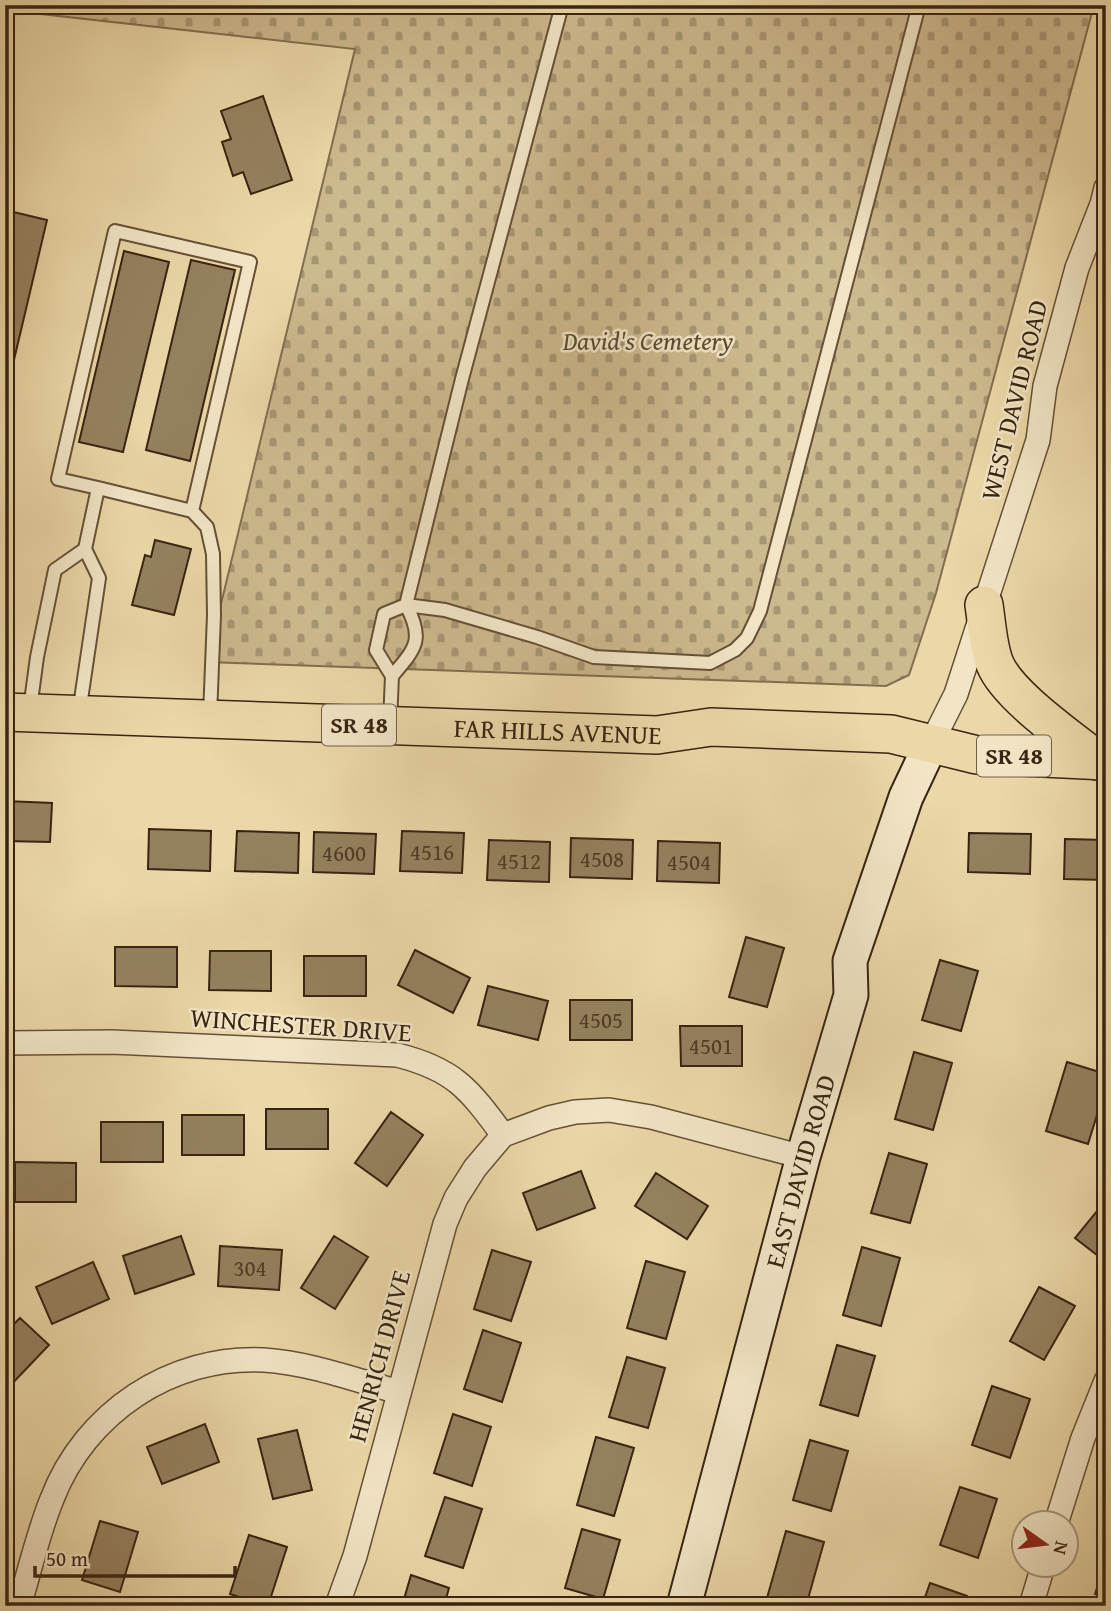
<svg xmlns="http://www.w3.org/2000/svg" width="1111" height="1611" font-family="'Gentium Book Plus',serif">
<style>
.cemetery{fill:url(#cemetery-stones);stroke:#826e50;stroke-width:2}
.building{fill:#95815f;stroke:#382412;stroke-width:2}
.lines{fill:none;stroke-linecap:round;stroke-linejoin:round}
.lane-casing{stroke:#655137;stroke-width:16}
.street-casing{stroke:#655137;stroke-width:26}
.secondary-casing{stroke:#382412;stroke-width:37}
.primary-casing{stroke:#382412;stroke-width:40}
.lane{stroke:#f2e5c6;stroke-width:12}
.street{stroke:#f2e5c6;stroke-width:23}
.secondary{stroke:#f2e5c6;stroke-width:33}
.primary{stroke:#ebd7a7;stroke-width:37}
.labels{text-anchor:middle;stroke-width:5;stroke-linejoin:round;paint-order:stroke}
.number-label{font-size:23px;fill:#4f3b25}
.shield{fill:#f2e5c6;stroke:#705e48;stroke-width:2}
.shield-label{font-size:24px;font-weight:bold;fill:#382412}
.park-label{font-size:26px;font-style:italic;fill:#5d4931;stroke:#f2e5c6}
.street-label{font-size:26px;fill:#382412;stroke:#f2e5c6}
</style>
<defs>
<pattern id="cemetery-stones" width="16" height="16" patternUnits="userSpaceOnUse" patternTransform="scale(1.75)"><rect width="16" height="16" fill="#cdb98e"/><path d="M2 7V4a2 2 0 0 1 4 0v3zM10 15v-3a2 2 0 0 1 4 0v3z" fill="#a79673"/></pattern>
</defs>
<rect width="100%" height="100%" fill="#ebd7a7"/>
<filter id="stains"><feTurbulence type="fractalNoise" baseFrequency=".00286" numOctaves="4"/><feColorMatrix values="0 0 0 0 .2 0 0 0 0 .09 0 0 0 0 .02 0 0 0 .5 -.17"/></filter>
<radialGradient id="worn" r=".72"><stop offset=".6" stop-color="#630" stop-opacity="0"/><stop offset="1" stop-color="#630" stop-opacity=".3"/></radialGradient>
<path class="cemetery" d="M5,5H1094L936,593L909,675L886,686L207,662L355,49L5,10Z"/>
<path class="building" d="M263,96L292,180L251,194L243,172L233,176L222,142L231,139L221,111Z
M5,210L47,220L5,398Z
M124,251L169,262L123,452L79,442Z
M191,260L235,270L190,461L146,450Z
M155,540L191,549L174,615L132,605L145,555L151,557Z
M5,801L52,803L50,842L5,841Z
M149,829L211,831L210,871L148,869Z
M237,831L299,833L298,873L235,871Z
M402,831L464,833L462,873L400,871Z
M314,832L376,834L374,874L313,872Z
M969,833L1031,834L1030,874L968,872Z
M571,838L633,840L632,879L570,877Z
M1065,839L1106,840V880L1064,879Z
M489,840L550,842L549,882L487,880Z
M658,841L720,843L719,883L657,881Z
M5,935H9V975H5Z
M746,937L784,948L767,1007L729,997Z
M115,947H177V987L115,986Z
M415,950L470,978L453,1013L398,985Z
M210,951H271V991L209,990Z
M304,956H366V996H304Z
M940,960L978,971L961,1031L922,1020Z
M488,986L548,1001L538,1040L478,1025Z
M570,1000H632V1040H570Z
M680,1026H742V1066H681Z
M914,1052L952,1063L933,1130L895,1119Z
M1067,1062L1106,1074V1086L1088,1144L1046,1131Z
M266,1109H328V1149H266Z
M391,1112L423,1135L387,1186L355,1163Z
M182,1115H244V1155H182Z
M101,1122H163V1162H101Z
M889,1153L927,1164L910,1223L871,1213Z
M15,1162L76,1163V1202H15Z
M581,1171L595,1208L537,1230L523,1193Z
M656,1173L708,1206L687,1239L635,1206Z
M1106,1200V1262L1075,1238Z
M181,1236L194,1274L135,1294L123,1256Z
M334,1236L368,1257L335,1309L301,1288Z
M220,1246L282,1250L279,1290L218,1286Z
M862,1247L900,1258L881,1326L843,1315Z
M492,1250L531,1262L511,1321L474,1309Z
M646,1261L685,1272L666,1339L627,1328Z
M93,1262L109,1299L52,1324L36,1287Z
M1039,1287L1075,1306L1044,1360L1010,1341Z
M20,1318L49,1345L6,1390L5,1333Z
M483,1330L521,1343L502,1402L464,1389Z
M837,1345L875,1356L858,1416L820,1405Z
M627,1357L665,1368L648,1428L609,1417Z
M992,1386L1030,1399L1010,1458L972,1445Z
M453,1414L491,1427L472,1486L434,1473Z
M205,1424L219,1462L162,1484L147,1447Z
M297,1430L312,1490L273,1499L258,1439Z
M596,1437L634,1448L614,1516L577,1505Z
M810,1440L848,1451L831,1511L793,1500Z
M960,1487L997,1499L978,1558L940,1545Z
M445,1497L482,1509L463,1568L425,1556Z
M100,1521L138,1532L120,1592L82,1580Z
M582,1529L620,1540L603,1599L565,1588Z
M786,1531L824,1542L806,1606H793L767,1598Z
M249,1535L287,1547L268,1606L230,1594Z
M1106,1560V1597L1095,1594Z
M411,1575L449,1588L444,1606H402Z
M930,1583L967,1596L964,1606H922Z"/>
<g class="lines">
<g class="lane-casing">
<path id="lane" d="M562,5L462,379L406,605L445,610L537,637L594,657L710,663L735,650L747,638L760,611L919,5
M1087,242L1106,247
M192,511L207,527L213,554L214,615L210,716
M85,549L98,488L192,511L250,262L115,231L58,479L98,488
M30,709L37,657L55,570L85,549L99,578L79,713
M390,722L392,676L376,650L384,614L406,605C425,640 415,649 392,676"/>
</g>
<g class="street-casing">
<path id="street" d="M931,744L956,694L1038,440L1045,386L1077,268L1102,204L1106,188
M5,1043L112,1042L397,1055C454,1069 469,1089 503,1135
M1056,1524L1083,1438L1106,1381
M19,1606C30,1570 38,1533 52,1499C85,1413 171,1355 264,1360C310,1363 355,1380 399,1392
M337,1606L355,1556L445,1224L456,1198L475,1168L503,1135L549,1118L575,1112L609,1110L651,1117L803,1157
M1031,1606L1043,1566"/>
</g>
<g class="secondary-casing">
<g id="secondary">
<path id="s1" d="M684,1606L803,1157L851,995L850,961L906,797L931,744"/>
</g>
</g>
<g class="primary-casing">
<g id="primary">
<path d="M984,605C987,624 988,647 995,664C1008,696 1070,738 1098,761"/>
<path id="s2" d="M5,712L657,735L711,727L891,734L977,755L1106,761"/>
</g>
</g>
<use href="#lane" class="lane"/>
<use href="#street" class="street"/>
<use href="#secondary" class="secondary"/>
<use href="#primary" class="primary"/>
</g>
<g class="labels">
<g class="number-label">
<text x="432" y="860">4516</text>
<text x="344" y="861">4600</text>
<text x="602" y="867">4508</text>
<text x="519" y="869">4512</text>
<text x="689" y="870">4504</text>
<text x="601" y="1028">4505</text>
<text x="711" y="1054">4501</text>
<text x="250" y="1276">304</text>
</g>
<g class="shield">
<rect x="322" y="704.5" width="74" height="41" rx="5"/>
<rect x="977" y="735.5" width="74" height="41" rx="5"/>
</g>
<g class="shield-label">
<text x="359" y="733">SR 48</text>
<text x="1014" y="764">SR 48</text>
</g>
<g class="park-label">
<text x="648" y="350">David's Cemetery</text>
</g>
<g class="street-label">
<text transform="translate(1014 400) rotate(-76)" y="9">WEST DAVID ROAD</text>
<text dy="9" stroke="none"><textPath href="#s2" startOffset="553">FAR HILLS AVENUE</textPath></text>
<text transform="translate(301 1025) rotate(4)" y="9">WINCHESTER DRIVE</text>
<text dy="9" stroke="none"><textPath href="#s1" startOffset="450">EAST DAVID ROAD</textPath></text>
<text transform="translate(379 1356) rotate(-75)" y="9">HENRICH DRIVE</text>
</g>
</g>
<rect width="1111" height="1611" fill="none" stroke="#ebd7a7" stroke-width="28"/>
<rect x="7" y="7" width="1097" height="1597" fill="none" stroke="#382412" stroke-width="3.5"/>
<rect x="14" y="14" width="1083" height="1583" fill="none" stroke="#382412" stroke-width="2"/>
<g transform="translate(1045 1544) rotate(104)"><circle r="33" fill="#f2e5c6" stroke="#a8987e" stroke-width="2"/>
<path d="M0-5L12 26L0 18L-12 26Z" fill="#8f2418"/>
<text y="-10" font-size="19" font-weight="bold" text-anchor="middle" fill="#382412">N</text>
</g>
<path d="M35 1566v10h200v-10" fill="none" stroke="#382412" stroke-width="3.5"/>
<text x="46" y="1566" font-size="21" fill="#382412" stroke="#f2e5c6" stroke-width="5" paint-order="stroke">50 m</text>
<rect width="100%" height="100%" filter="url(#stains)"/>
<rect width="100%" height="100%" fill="url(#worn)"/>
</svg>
